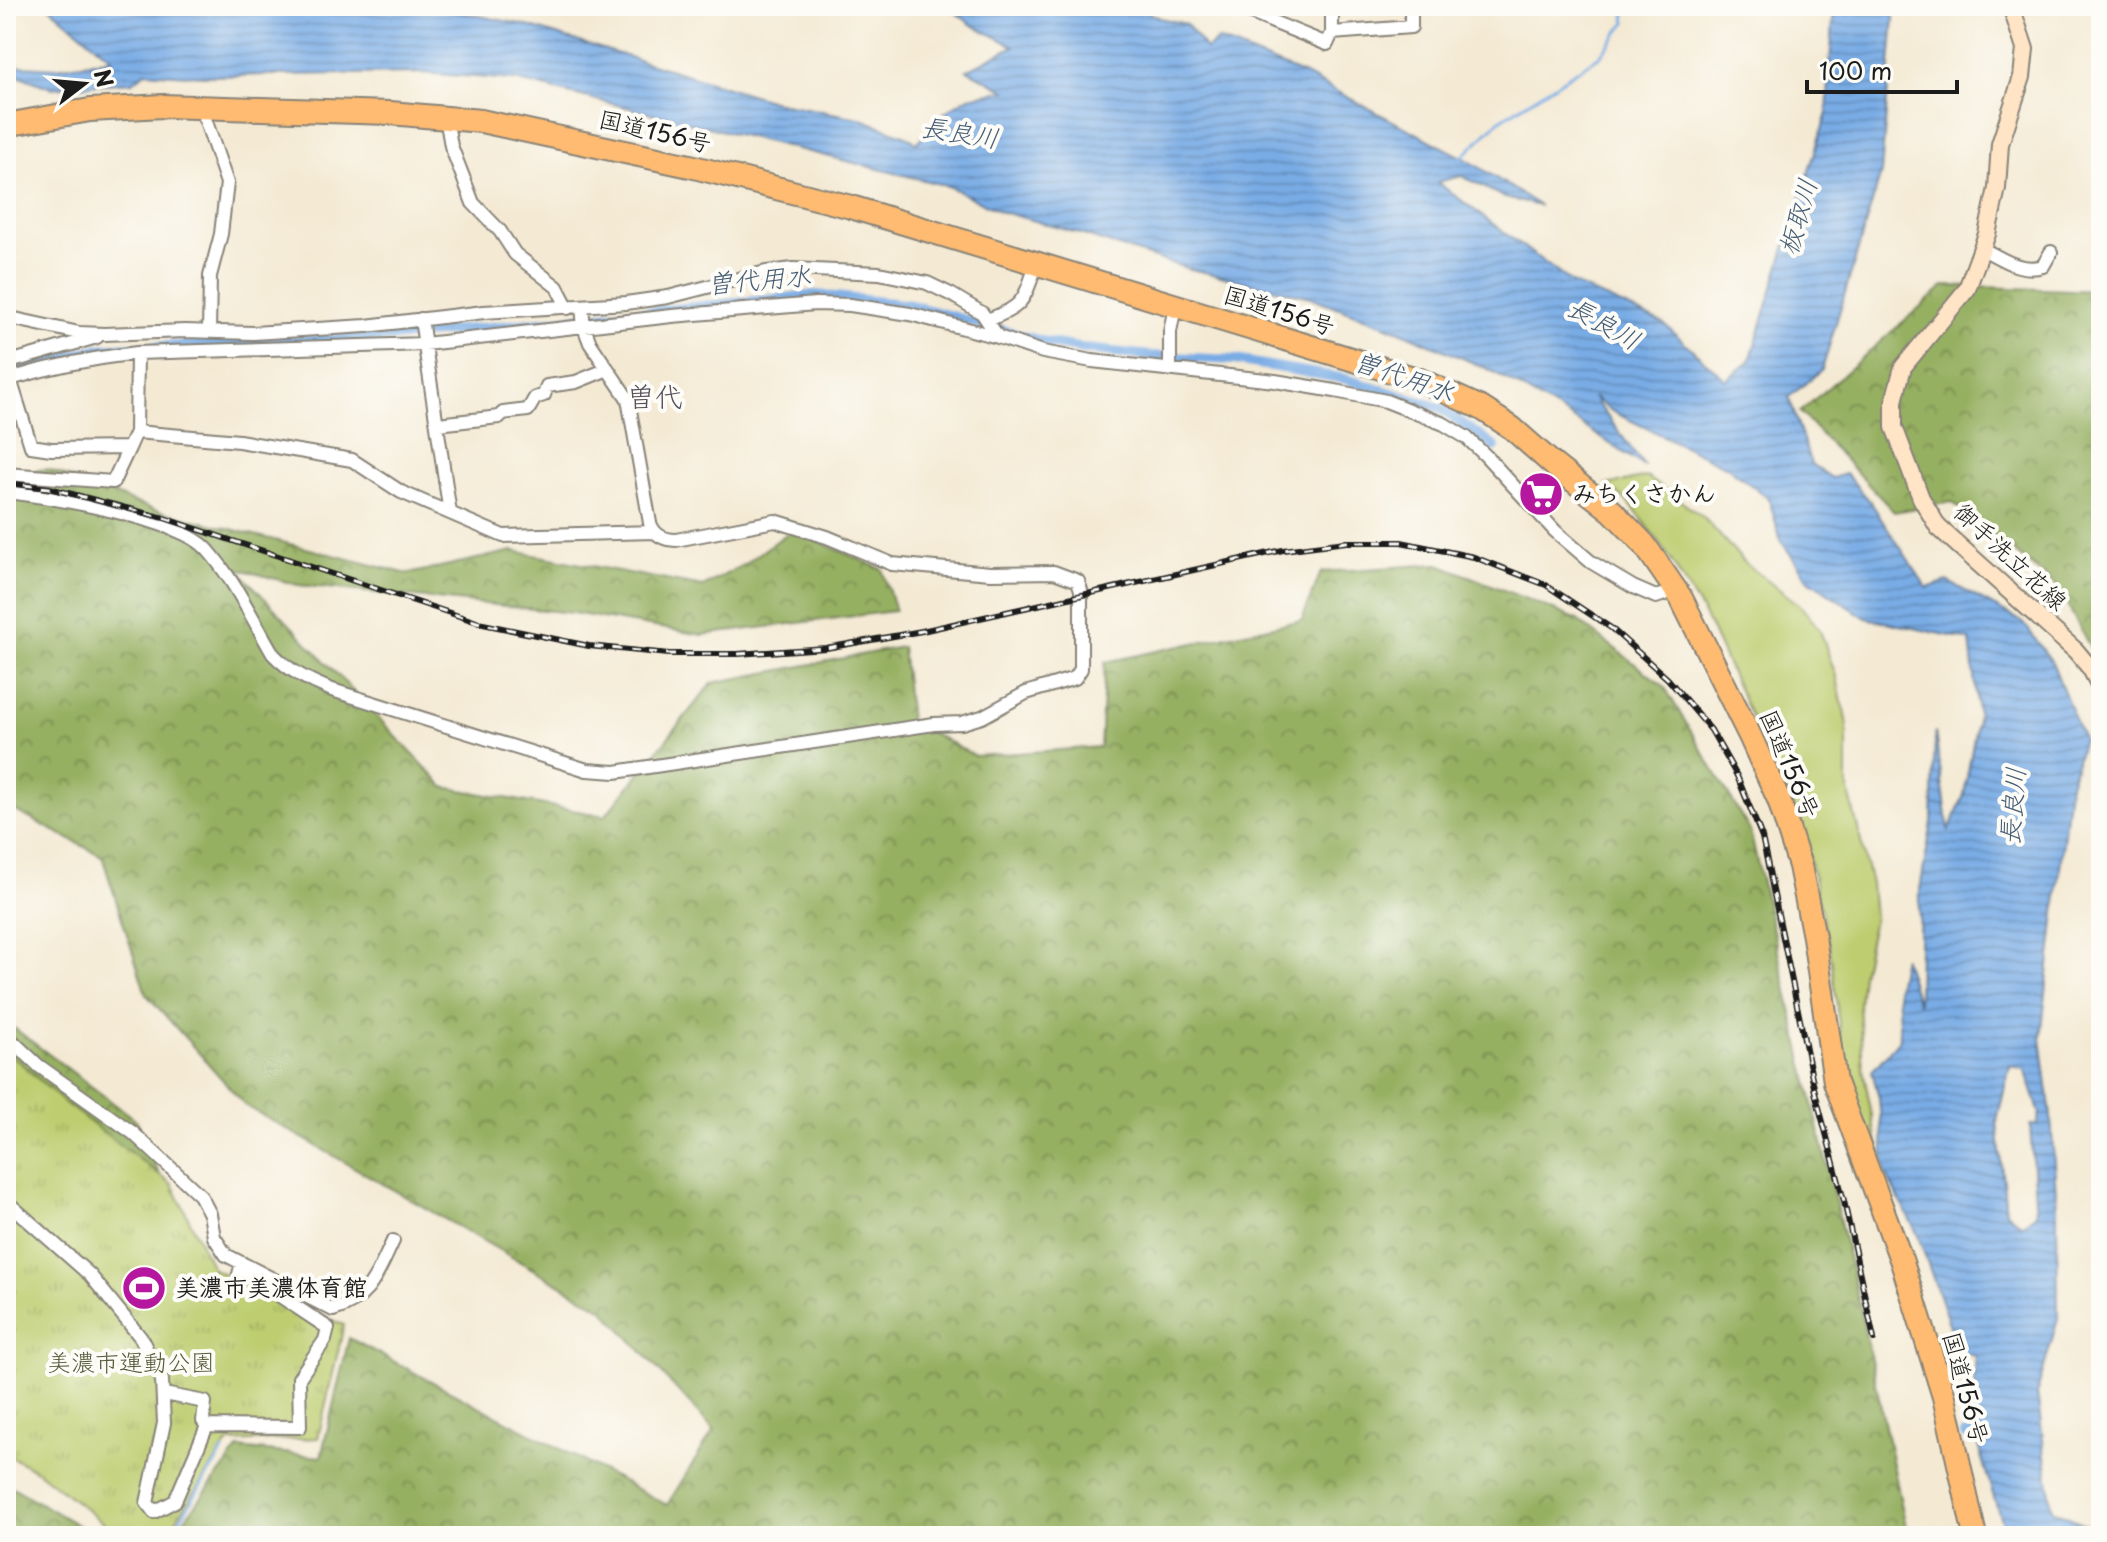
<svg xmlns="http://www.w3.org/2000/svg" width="2107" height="1542" font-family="'Playpen Sans','Klee One',sans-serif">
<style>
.grass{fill:#bdcd6f;stroke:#6c7446;stroke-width:2}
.forest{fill:url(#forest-crowns);stroke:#59663f;stroke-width:2}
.park{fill:url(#park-tufts);stroke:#6c7446;stroke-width:2}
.water{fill:url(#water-rules);stroke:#4a6480;stroke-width:2;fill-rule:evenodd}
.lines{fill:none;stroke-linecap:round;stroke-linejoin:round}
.stream{stroke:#79ace5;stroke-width:3}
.canal{stroke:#79ace5;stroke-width:10}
.street-casing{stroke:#888378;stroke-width:16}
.secondary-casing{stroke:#888378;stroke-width:20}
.highway-casing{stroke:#888378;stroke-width:26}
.street{stroke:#fff;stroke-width:12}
.secondary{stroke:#ffe4c6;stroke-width:16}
.highway{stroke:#febb71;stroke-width:22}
.rail-casing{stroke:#1c1c1c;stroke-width:6}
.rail{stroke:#fdfcf7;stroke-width:3;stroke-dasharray:9;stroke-linecap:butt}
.labels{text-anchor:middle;stroke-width:8;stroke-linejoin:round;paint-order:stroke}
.street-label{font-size:24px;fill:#1c1c1c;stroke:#fdfcf7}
.poi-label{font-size:24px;font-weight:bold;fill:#1c1c1c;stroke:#fdfcf7;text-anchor:start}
.park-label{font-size:24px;fill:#545a39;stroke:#fdfcf7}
.water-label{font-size:26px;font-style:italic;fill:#465d76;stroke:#fdfcf7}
.quarter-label{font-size:28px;fill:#564f5d;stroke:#fdfcf7}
</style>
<defs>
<pattern id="forest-crowns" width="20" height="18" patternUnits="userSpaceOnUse" patternTransform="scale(2)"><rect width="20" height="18" fill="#96b062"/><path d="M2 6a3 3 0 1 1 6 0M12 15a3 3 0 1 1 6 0" fill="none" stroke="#7a8e50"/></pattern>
<pattern id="park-tufts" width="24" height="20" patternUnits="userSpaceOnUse" patternTransform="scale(2)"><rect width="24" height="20" fill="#bdcd6f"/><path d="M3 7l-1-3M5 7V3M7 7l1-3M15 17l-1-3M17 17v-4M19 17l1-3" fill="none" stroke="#a2af60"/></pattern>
<pattern id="water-rules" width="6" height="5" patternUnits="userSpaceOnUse" patternTransform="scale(2)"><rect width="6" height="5" fill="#79ace5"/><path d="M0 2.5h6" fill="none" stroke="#628bb9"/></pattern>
</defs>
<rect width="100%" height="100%" fill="#fdfcf7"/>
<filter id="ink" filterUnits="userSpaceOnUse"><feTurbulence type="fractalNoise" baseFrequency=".0125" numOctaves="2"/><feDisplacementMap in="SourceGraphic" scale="16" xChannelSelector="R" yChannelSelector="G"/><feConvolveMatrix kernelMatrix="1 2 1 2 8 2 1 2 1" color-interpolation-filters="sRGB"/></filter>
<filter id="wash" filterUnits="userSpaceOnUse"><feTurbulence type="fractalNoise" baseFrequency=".006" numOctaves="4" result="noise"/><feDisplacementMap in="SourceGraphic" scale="32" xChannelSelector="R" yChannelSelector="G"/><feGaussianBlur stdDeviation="1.8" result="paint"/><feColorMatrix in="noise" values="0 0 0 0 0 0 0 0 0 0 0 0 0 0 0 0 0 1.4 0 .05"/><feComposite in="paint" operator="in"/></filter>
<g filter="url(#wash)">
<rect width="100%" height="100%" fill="#f4ead4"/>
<path class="grass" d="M1647,477L1703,517L1746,564L1801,606L1820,630L1837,679L1847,724V783L1871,884L1874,918L1862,975L1859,1004L1863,1069L1880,1158L1873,1156L1846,1087L1831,955L1803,831L1707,620L1664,549L1630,504L1607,485Z"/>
<path class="forest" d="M1944,286L2101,291V668L2058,587L1952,502L1894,512L1800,412Z
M47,469L152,509L408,574L513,551L703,587L743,565L792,530L882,569L895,611L702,635L573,613L298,585L236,568L444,787L605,816L712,683L902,647L910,721L975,756L1100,747L1105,662L1302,620L1321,572L1439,564L1576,619L1664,686L1750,831L1861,1312L1908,1536H172L239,1448L321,1457L349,1338L667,1505L714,1430L603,1309L246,1106L146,994L102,856L6,806V475Z
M6,1022L137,1121L212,1302L6,1128Z
M6,1483L96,1536H6Z"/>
<path class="park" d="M6,1050L66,1104L172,1184L213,1269L344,1325L318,1438L229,1442L165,1536H120L37,1471L6,1454Z"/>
<path class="water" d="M48,6H429L521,24L779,103L859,118L906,136L917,143L945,112L969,97L1006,90L967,70L1014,46L972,25L947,6H1138L1160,18L1186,24L1206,49L1218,40L1305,75L1468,160L1540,206L1505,198L1462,176L1437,182L1573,284L1663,323L1726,380L1750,361L1827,113L1834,6H1895L1881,173L1822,370L1789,397L1811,464L1832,478L1846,474L1870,501L1927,588L1947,581L2023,622L2052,662L2083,739L2069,788L2041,1038L2051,1116L2057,1210L2058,1318L2037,1393L2052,1510L2101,1531V1536H2006L1971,1424L1976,1356L1959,1352L1917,1233L1885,1173L1879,1098L1872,1071L1900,1039L1897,988L1903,956L1918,1004L1920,889L1932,822L1935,732L1949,830L1964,795L1978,714L1970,640L1866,618L1809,580L1781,541L1769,499L1727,467L1613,412L1593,397L1645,467L1567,415L1490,370L1400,331L1310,297L1186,268L1074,232L999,211L948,186L515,80L422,73L204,76L145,72L133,82L51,88L20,76L6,77V65L56,68L112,59ZM2010,1066L2025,1069L2040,1114L2037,1125H2030L2036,1214L2022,1225L2006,1212L1997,1121Z"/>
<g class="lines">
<path class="stream" d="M1459,160L1500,120L1600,56L1626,22L1623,6
M173,1536L176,1526L223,1451"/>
<path class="canal" d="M6,372L97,349L389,337L816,295L911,305L1049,343L1085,349L1151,356L1235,360L1346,379L1441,408L1495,447
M1965,1435L1985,1436"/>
</g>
</g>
<g filter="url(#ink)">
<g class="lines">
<g class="street-casing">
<path id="street" d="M1234,6L1327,44L1332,33
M1332,6V33L1411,27V6
M201,107L227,183L221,234L210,276L209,332
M446,117L451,146L473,203L500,231L515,254L557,287L568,308
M1981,248C2001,258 2020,273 2043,266L2051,252
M6,317L79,333L104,334L185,331L253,333L366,326L484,312L626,303L668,297L766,272L793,269L879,273L927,283L952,295L982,313L998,337L1043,352L1092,361L1275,381L1335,391L1386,401L1444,424L1467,438L1486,456L1555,531L1591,562L1633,587L1656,597L1676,590
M421,319L450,513
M987,320C1024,307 1024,300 1036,265
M137,353L136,432L129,448L51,449L31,446L10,379C52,366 93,358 137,353L425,344L672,316L816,304L850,305L910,314L998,337
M6,363L97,337
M1170,368V332L1175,306
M438,424L499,417L503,413L528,410L535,398L544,395L547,386L576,382L608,369
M136,432L239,441L352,460L401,492L503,536L654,532
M6,474L113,482L129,448
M6,492C48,496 180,519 207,549C234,579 253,620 273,654C290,672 310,681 332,690L587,770L615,772L934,724L962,723L982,717L1026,693L1075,678L1081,669V590L1078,581L1054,572L990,573L892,564L827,537L775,521L676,540C664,540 654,535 650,523L628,399L590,343L584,327L582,307
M6,1035L39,1066L133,1133L200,1195L210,1214L214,1237L226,1255L333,1310C371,1299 377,1274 393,1241
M6,1201L90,1275L141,1338L162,1380L164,1423L147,1503L154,1512L175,1501L207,1426L203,1421L205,1402L164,1394
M207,1426L300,1427L299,1378L325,1340L328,1328L259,1282L239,1274L242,1263"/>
</g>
<g class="secondary-casing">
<path id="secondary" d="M2011,6L2025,49L2022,77L2000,144L1997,188L1987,234L1967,289L1903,367L1894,401V427L1921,498L1938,527L2076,651L2091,669L2101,688"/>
</g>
<g class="highway-casing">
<path id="highway" d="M6,125L90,110L163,106L390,113L481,121L690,166L851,207L1420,380L1481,408L1512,428L1555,466L1612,511L1644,544L1681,598L1750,736L1779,800L1800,866L1814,937L1835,1082L1902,1262L1944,1397L1975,1536"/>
</g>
<use href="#street" class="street"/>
<use href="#secondary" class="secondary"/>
<use href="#highway" class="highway"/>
<g class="rail-casing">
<path id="rail" d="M6,483L49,488L164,518L483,624L589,646L669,654H738L826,648L922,631L1283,550L1346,542H1401L1474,557L1546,585L1611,628L1668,679L1711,730L1737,776L1762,837L1815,1092L1844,1201L1874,1339"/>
</g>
<use href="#rail" class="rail"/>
</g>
</g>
<defs>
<g id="supermarket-disc" transform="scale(2.3)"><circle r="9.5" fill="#b5179e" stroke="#fdfcf7"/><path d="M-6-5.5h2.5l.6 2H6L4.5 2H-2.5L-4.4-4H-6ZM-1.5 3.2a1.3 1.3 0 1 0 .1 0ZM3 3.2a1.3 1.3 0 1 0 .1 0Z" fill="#fff"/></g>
<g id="stadium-disc" transform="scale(2.3)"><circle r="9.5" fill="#b5179e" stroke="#fdfcf7"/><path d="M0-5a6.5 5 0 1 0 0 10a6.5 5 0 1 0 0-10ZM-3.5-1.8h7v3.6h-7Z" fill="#fff"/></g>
</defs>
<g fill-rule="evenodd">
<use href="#supermarket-disc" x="1541" y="494"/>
<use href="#stadium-disc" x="144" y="1288"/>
</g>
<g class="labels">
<g class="street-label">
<text transform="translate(655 132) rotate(13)" y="8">国道156号</text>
<text transform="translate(1279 311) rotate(17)" y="8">国道156号</text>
<text transform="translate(2010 557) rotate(43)" y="8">御手洗立花線</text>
<text transform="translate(1789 764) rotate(67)" y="8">国道156号</text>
<text transform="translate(1965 1388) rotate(75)" y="8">国道156号</text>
</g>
<g class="poi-label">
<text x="1572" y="502">みちくさかん</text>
<text x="175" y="1296">美濃市美濃体育館</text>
</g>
<g class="park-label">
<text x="131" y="1371">美濃市運動公園</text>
</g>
<g class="water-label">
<text transform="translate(960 133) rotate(9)" y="9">長良川</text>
<text transform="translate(1798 217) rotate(-74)" y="9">板取川</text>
<text transform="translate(759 280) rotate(-5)" y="9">曽代用水</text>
<text transform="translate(1604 324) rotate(29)" y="9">長良川</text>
<text transform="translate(1404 377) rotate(19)" y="9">曽代用水</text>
<text transform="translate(2013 806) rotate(-85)" y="9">長良川</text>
</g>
<g class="quarter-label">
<text x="655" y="407">曽代</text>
</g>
</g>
<rect width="2107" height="1542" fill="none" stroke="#fdfcf7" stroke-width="32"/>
<g transform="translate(84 84) rotate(74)" stroke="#fdfcf7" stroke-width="6" paint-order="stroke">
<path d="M0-6L14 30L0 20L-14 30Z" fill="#1c1c1c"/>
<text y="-12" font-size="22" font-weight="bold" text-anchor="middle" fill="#1c1c1c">N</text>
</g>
<path d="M1807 80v12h150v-12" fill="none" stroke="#1c1c1c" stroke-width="4"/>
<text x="1819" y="80" font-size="24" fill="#1c1c1c" stroke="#fdfcf7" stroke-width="6" paint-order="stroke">100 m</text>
</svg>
